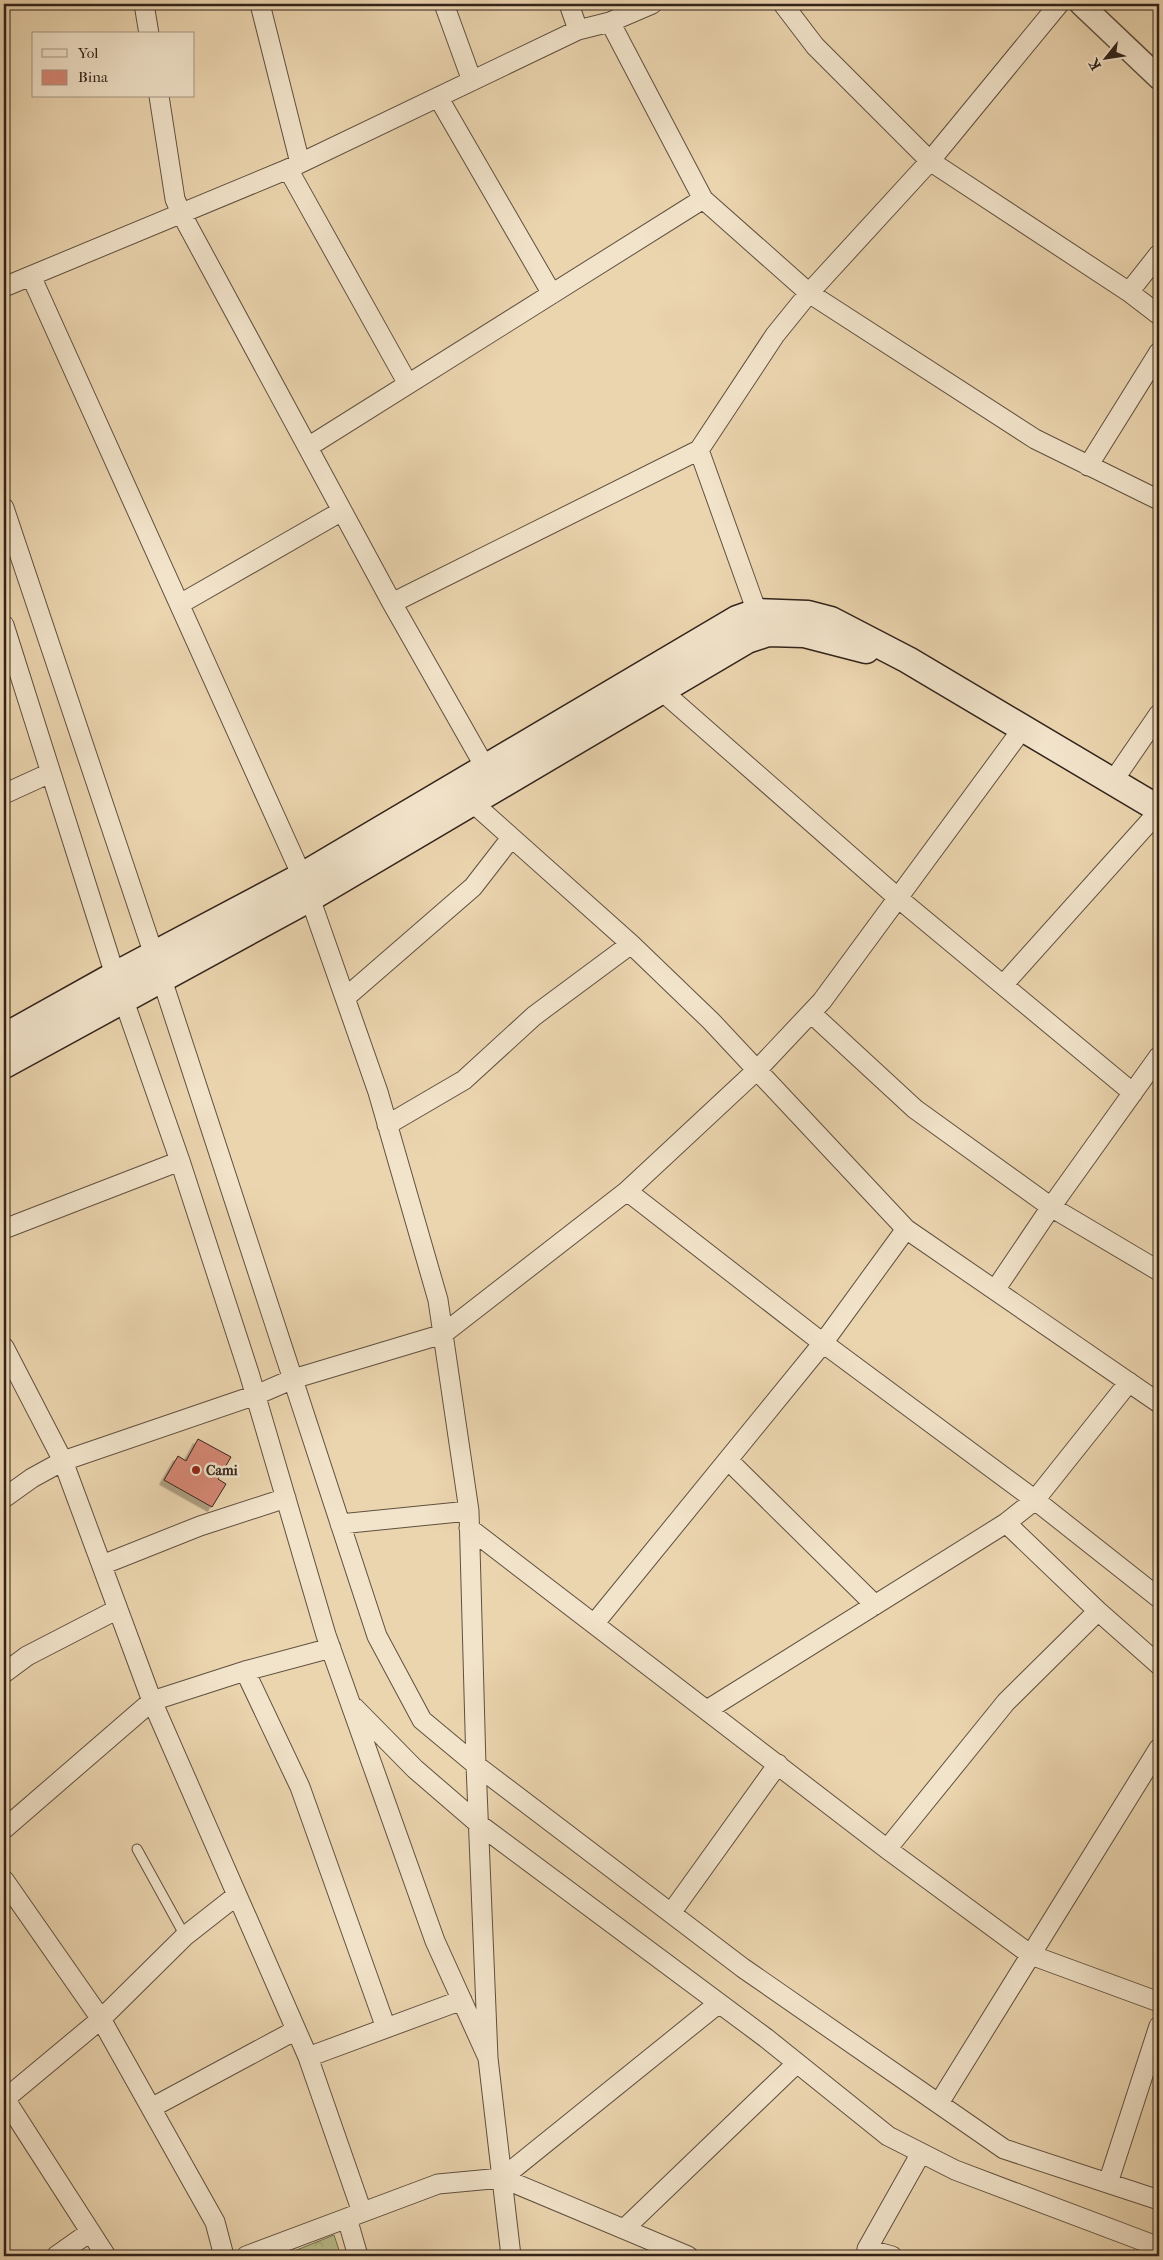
<svg xmlns="http://www.w3.org/2000/svg" width="1163" height="2260" font-family="'IM FELL French Canon',serif">
<style>
.park{fill:url(#park-crowns);stroke:#757052}
.building{fill:#d78876;stroke:#32231b;filter:url(#shadow)}
.lines{fill:none;stroke-linecap:round;stroke-linejoin:round}
.service-casing{stroke:#605040;stroke-width:11}
.minor-casing{stroke:#605040;stroke-width:21}
.tertiary-casing{stroke:#605040;stroke-width:25}
.secondary-casing{stroke:#32231b;stroke-width:29}
.service{stroke:#f2e4cb;stroke-width:9}
.minor{stroke:#f2e4cb;stroke-width:19}
.tertiary{stroke:#f2e4cb;stroke-width:22}
.secondary{stroke:#f2e4cb;stroke-width:26}
.poi-dot{fill:#8f2418;stroke:#f2e4cb;stroke-width:2}
.labels{text-anchor:middle;stroke-width:5;stroke-linejoin:round;paint-order:stroke}
.poi-label{font-size:14px;font-weight:bold;fill:#32231b;stroke:#f2e4cb;text-anchor:start}
</style>
<defs>
<pattern id="park-crowns" width="20" height="18" patternUnits="userSpaceOnUse" patternTransform="scale(1.25)"><rect width="20" height="18" fill="#b8bd8a"/><path d="M2 6a3 3 0 1 1 6 0M12 15a3 3 0 1 1 6 0" fill="none" stroke="#9fa276"/></pattern>
<filter id="shadow"><feDropShadow dx="-4.5" dy="4.5" stdDeviation="0" flood-color="#0004"/></filter>
</defs>
<rect width="100%" height="100%" fill="#ebd5af"/>
<filter id="stains"><feTurbulence type="fractalNoise" baseFrequency=".004" numOctaves="4"/><feColorMatrix values="0 0 0 0 .2 0 0 0 0 .09 0 0 0 0 .02 0 0 0 .5 -.17"/></filter>
<radialGradient id="worn" r=".72"><stop offset=".6" stop-color="#630" stop-opacity="0"/><stop offset="1" stop-color="#630" stop-opacity=".3"/></radialGradient>
<path class="park" d="M334,2235L341,2256H282Z"/>
<path class="building" d="M198,1439L231,1457L218,1479L226,1484L212,1507L164,1480L178,1456L186,1461Z"/>
<g class="lines">
<g class="service-casing">
<path id="service" d="M137,1849L185,1936"/>
</g>
<g class="minor-casing">
<path id="minor" d="M144,4L149,34
M260,4L300,163
M444,4L472,81
M569,4L578,30
M783,4L815,46L930,161L1129,292
M610,22L703,199L809,293L1035,439L1159,500
M159,96L175,199L181,213L392,603L485,767
M438,97L552,294
M288,169L408,384
M1159,254L1129,292L1159,315
M31,276L302,876
M4,287L288,169L578,30L610,22L652,4
M308,447L703,199
M699,450L775,335L809,293L930,161L1059,4
M1088,466L1159,352
M4,508L154,955L377,1636L422,1720L476,1765L743,1968L1004,2149L1159,2200
M392,603L699,450L757,612
M180,604L342,511
M4,625L115,975L180,1161L249,1373L326,1635L435,1941L488,2058
M662,691L898,898L1133,1093
M1113,781L1159,714
M4,794L50,773
M473,803L631,944L711,1021L906,1229L1159,1403
M310,898L378,1092L438,1300L469,1511L476,1765L488,2058L511,2256
M1003,985L1159,811
M345,998L473,887L511,838
M811,1013L915,1109L1051,1207L1159,1271
M387,1125L464,1080L534,1016L631,944
M627,1191L757,1070L822,1001L1023,728
M4,1229L180,1161
M995,1290L1051,1207L1159,1056
M4,1347L63,1461L256,1395L293,1379L443,1334L627,1191L815,1337L1035,1500L1129,1382
M728,1460L875,1605
M4,1498L32,1478L63,1461L152,1701L4,1829
M1006,1523L1035,1500L1159,1598
M340,1524L469,1511
M469,1528L887,1849L1031,1955L1159,2002
M102,1565L200,1526L286,1498
M1098,1611L1159,1665
M594,1624L823,1343L906,1229
M331,1648L245,1671L300,1787L386,2028
M245,1671L152,1701L308,2057
M4,1673L27,1656L118,1609
M354,1707L415,1769L480,1825L766,2038L888,2136L955,2170L1159,2247
M707,1710L1006,1523L1098,1611L1006,1702L887,1849
M4,1880L101,2019L5,2099L106,2256
M671,1913L778,1764
M939,2103L1159,1748
M151,2108L296,2030
M1108,2183L1159,2026
M362,2212L308,2057L462,2000
M347,2218L358,2256
M624,2229L797,2063
M56,2256L90,2232
M224,2256L215,2222L101,2019L185,1936L236,1896
M246,2256L438,2184L502,2178
M688,2256L502,2178L719,2003
M892,2256L867,2249L921,2153"/>
</g>
<g class="tertiary-casing">
<path id="tertiary" d="M1081,4L1159,78"/>
</g>
<g class="secondary-casing">
<path id="secondary" d="M4,1037L115,975L302,876L737,619L757,612L808,614L831,620L908,660L1159,809
M4,1065L310,898L747,640L768,633L804,634L866,650"/>
</g>
<use href="#service" class="service"/>
<use href="#minor" class="minor"/>
<use href="#tertiary" class="tertiary"/>
<use href="#secondary" class="secondary"/>
</g>
<circle class="poi-dot" cx="196" cy="1470" r="5"/>
<g class="labels">
<g class="poi-label">
<text x="206" y="1475">Cami</text>
</g>
</g>
<rect width="1163" height="2260" fill="none" stroke="#ebd5af" stroke-width="20"/>
<rect x="5" y="5" width="1153" height="2250" fill="none" stroke="#32231b" stroke-width="2.5"/>
<rect x="10" y="10" width="1143" height="2240" fill="none" stroke="#32231b"/>
<rect x="32" y="32" width="162" height="65" fill="#f2e4cb" stroke="#a59785"/>
<rect x="42" y="49" width="25" height="8" fill="#f2e4cb" stroke="#a59785"/>
<text x="78" y="58" font-size="15" fill="#32231b">Yol</text>
<rect x="42" y="70" width="25" height="15" fill="#d78876" stroke="#a59785"/>
<text x="78" y="82" font-size="15" fill="#32231b">Bina</text>
<g transform="translate(1106 58) rotate(240)" stroke="#f2e4cb" stroke-width="4" paint-order="stroke">
<path d="M0-4L9 19L0 12L-9 19Z" fill="#32231b"/>
<text y="-8" font-size="14" font-weight="bold" text-anchor="middle" fill="#32231b">K</text>
</g>
<rect width="100%" height="100%" filter="url(#stains)"/>
<rect width="100%" height="100%" fill="url(#worn)"/>
</svg>
